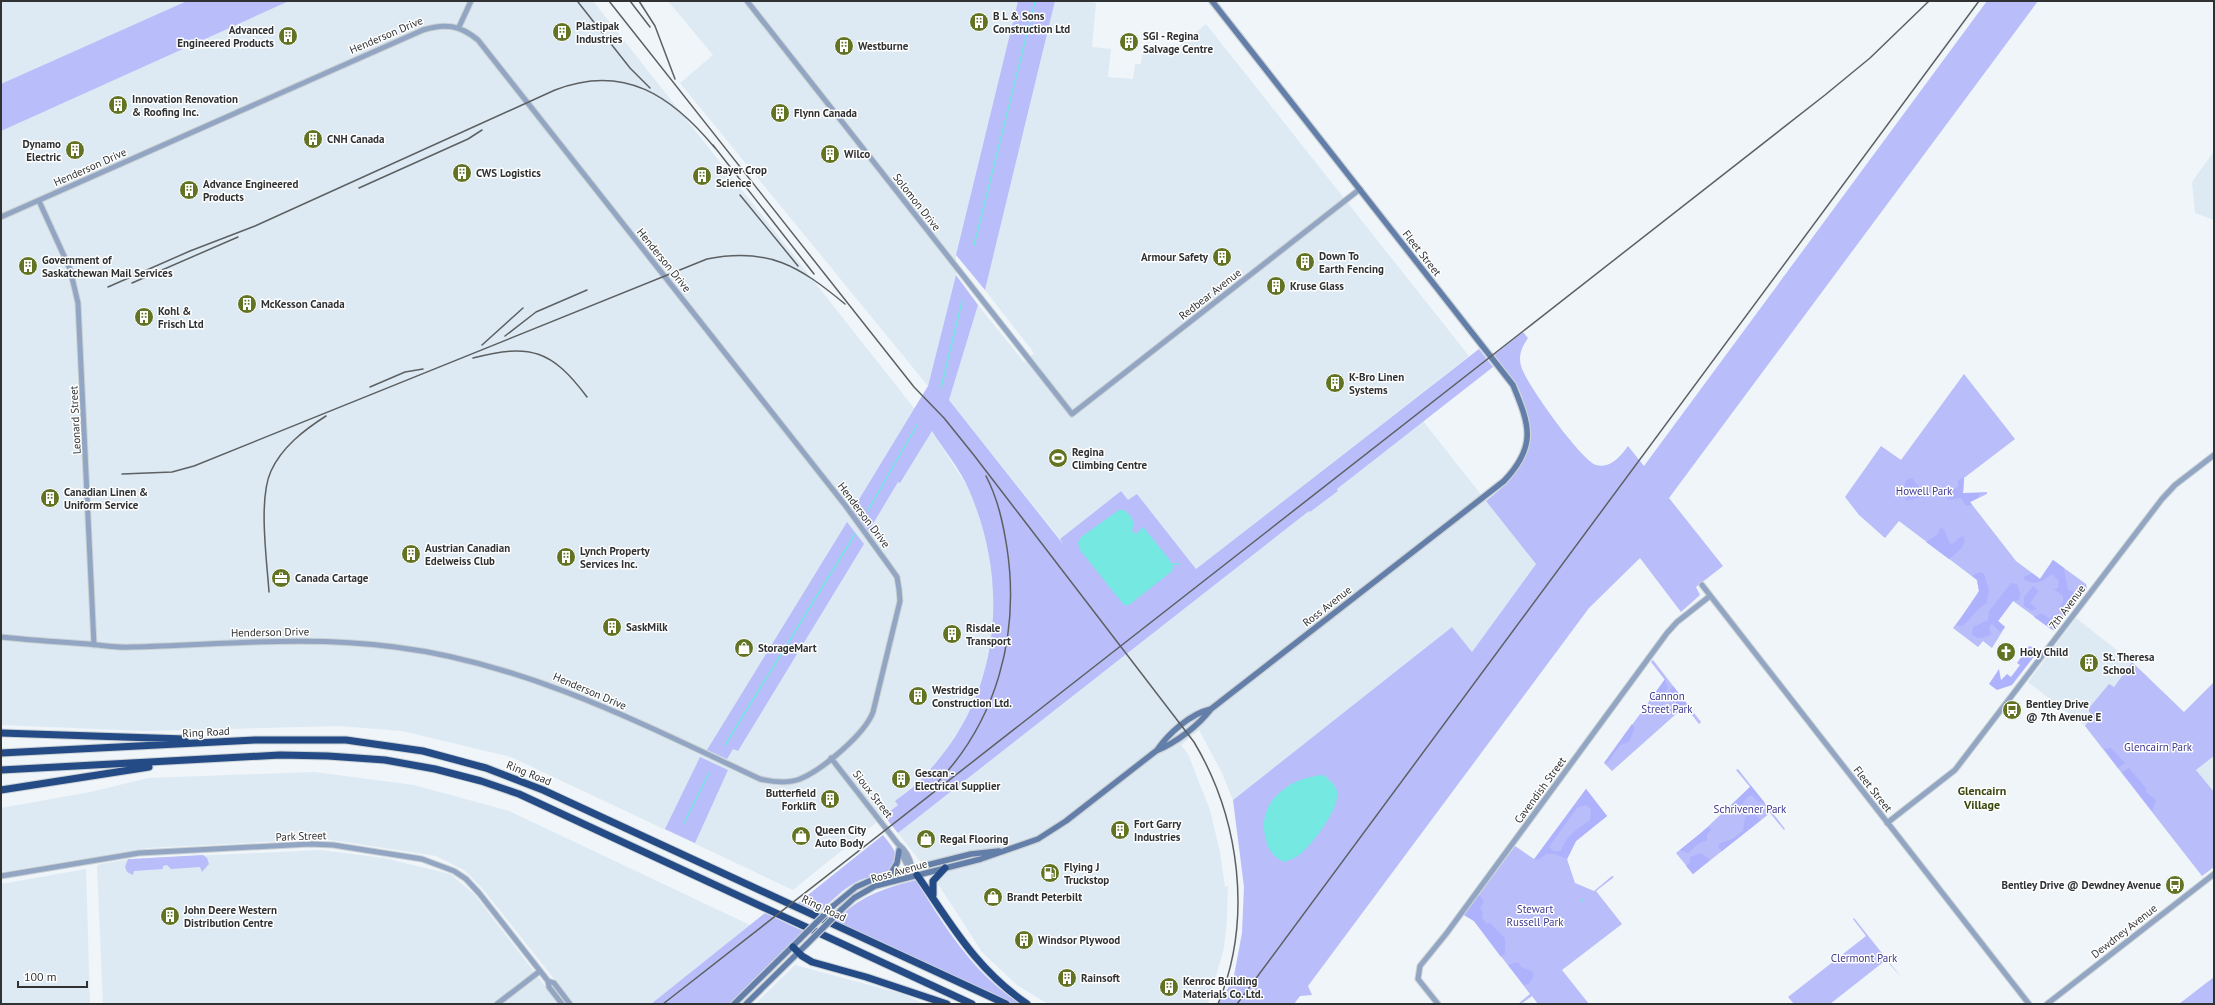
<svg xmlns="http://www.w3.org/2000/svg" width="2215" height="1005" font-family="'PT Sans',sans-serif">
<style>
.built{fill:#ddeaf3}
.green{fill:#b9bdf9}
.forest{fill:#aeb2fd;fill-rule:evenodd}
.water{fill:#74e8e1}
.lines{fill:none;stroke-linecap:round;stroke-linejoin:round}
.stream{stroke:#74e8e1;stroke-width:1.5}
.tertiary-casing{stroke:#ccd2d5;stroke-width:7}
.secondary-casing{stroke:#ccd2d5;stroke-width:8}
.motorway-casing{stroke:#ccd2d5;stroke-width:9}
.tertiary{stroke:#92a6c3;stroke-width:5}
.secondary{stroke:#637fa9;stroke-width:5.5}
.motorway{stroke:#244b85;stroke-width:7}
.rail{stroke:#5d6062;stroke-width:1.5}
.secondary-bridge-casing{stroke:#ccd2d5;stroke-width:8;stroke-linecap:butt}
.secondary-bridge{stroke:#637fa9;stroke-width:5.5}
.labels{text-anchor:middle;stroke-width:3;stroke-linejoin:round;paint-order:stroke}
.poi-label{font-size:11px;font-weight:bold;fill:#2f3133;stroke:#fff;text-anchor:start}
.street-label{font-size:11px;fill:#2f3133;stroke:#fff}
.park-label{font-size:11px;fill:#3e398e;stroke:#fff}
.neighbourhood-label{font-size:12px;font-weight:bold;fill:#39460c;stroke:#fff}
</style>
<rect width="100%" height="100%" fill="#eff5f9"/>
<path class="built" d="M1,1H593L932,431L968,488L980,517L991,563L994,588L993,628L985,670L971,707L960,729L936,764L921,779L895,801L898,805L793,890L511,757L402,731L339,726L146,731L1,725Z
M668,1H1018L956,255V275L928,386L680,83L713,55Z
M1055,1H1084L1096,3L1092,47L1111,49L1108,77L1133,79L1135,64H1141L1143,49L1173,51L1206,24L1469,356L1196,569L1137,494L1128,501L1121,491L1060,539L949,400L978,305L1024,362L1034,353L985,290Z
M2214,151V220L2195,213L2192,182Z
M1423,421L1536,564L1472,652L1452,627L1233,800L1221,771L1199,730L1181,745L1188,754L1210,810L1220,852L1225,887L1228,886L1227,919L1224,948L1208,1004H1048L1017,985L982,952L940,887L898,833L1309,511L1310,512L1338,491L1337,489Z
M2076,618L2132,662L2085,726L2028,682Z
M2214,756V792L2196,770Z
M314,772L414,785L509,811L750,925L651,1004H574L482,888L464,870L436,856L325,839L148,848L1,872V808L90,792L148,778Z
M320,850L384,858L450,874L474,894L559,1004H103L97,866L100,864L131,859Z
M86,869L90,1004H1V884Z
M795,965L903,994L924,1004H755Z"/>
<path class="green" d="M187,1H289L1,131V84Z
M1018,1H1055L985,290L956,255Z
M1987,1H2038L1669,498L1723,566L1696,587L1700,595L1681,612L1640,558L1589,608L1308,986L1312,995L1300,996L1294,1004H1217L1233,981L1242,933L1244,887L1233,800L1452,627L1472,652L1536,564L1486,501C1500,490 1516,477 1522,459C1529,440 1528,406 1518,388C1511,376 1502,366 1494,355L1523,332L1528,338C1522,347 1518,355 1521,366C1525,382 1581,460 1596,465C1610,469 1621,456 1628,446L1644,466Z
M956,275L978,305L949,400L1063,544L1060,539L1121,491L1128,500L1137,494L1196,569L1479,349L1493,367L1337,489L1338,491L1310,512L1309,511L898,833L884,816L898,805L895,801C905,793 917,785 925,775C1000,697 1011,587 969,490C960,469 944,450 932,431L900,483L898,482L868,532L852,511L928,386Z
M1964,374L2015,439L1964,478L1963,493L1987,492V494L1970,502L2016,561L2040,579L2053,560L2086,584L2087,589L2054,631L2013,601L1998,621L2005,627L1992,648L1983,641L1978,647L1953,628L1975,599L1979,591L1977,580L1899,521L1885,538L1859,515L1845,497L1881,446L1901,460Z
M847,522L864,544L738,751L733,749L727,759L707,750Z
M1653,660L1701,722L1699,724L1685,706L1612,771L1604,763L1665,680L1651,662Z
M2132,662L2184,712L2214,682V756L2196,770L2214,792V867L2202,876L2085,726L2092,715L2089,712V708L2109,684L2114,687Z
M700,757L728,770L695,843L665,829Z
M1738,769L1785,829L1784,830L1770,813L1693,874L1676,853L1700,834L1750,787L1736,770Z
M1586,789L1607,816L1576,841L1567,859L1575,883L1594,891L1612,876L1614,877L1596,891L1622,924L1562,970L1589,1004H1538L1532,996L1521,1004H1518L1530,994L1474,921L1464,915L1515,846L1534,859Z
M883,835C889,843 899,853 896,863C892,874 871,876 860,880C845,887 831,901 819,913L798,903Z
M203,855L207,858L209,864L202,872L200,867L171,869L167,865L163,866V869L134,871L133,875L127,872L125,867L128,859H131Z
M916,880C944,926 974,975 1021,1004H1013L835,922C859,896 882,889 916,880Z
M765,913L803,931L729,1004H651Z
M1854,918L1901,977L1886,960L1830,1004H1794L1788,997L1866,936L1853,919Z
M2214,977V1004H2179Z"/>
<path class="forest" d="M1912,478L1920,489L1921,497L1906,501L1904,487L1906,480Z
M1964,478L1963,493H1980L1978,498L1970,502L1972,505L1966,506L1961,498L1947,500L1949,492L1958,487V480Z
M1940,528L1944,529L1950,544L1954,543L1959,538L1963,536L1965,541L1961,549L1949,559L1926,542L1937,535Z
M2053,560L2064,568L2068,590L2075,592V597L2069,598L2070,610L2062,611L2059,607L2063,601V596L2054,589L2058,588L2059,581L2052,574C2042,581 2036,587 2024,579V577L2032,573L2040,579Z
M1979,572L1984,574L1989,590L1987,603C1976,608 1972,619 1962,626L1956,625L1979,591L1977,580L1972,576Z
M2011,583L2017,584L2020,593L2019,600L2013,601L1998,621L2005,627L2000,632L1992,624L1989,627L1991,634C1984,639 1979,639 1972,635L1973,627L1988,620L1989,611Z
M2033,586L2039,591L2030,603L2037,609L2032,611L2024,606V597Z
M2042,613L2050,619L2053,614L2059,618V622L2051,629L2034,617Z
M2029,646L2035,648L2036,654L2012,685L1997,690L1989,684L1999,669L2001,680L2007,674L2011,677L2020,665L2017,663Z
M1665,679L1668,688L1657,702L1649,701Z
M1673,686L1687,704L1678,706L1668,693Z
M1632,724L1635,728L1629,742L1620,745L1608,762L1604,763Z
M2111,748L2125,763L2118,768L2104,749Z
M2129,768L2146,788V792L2156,800L2152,811L2122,772Z
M1751,786L1765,803L1757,801L1753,796H1749L1732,815H1721Z
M1586,789L1607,816L1576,841L1567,859L1555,854H1546L1540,859L1534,860ZM1586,805L1591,809L1590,820C1578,829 1565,836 1561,851H1553L1549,847L1577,808Z
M1754,814L1761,820L1722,851L1718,847L1720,843L1732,839L1743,831L1745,817Z
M1708,827L1712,830L1707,834V840L1698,844L1688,853L1680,850Z
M1701,853L1710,860L1693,874L1686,866L1690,863V857Z
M1479,895L1484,901L1480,908L1483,912L1482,917L1486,924L1490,923L1505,938V953L1501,957L1474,921L1464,915Z
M1518,962L1521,967L1532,971L1534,975L1529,984L1524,985L1508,965Z"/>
<path class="water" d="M1119,510H1124C1132,517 1135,520 1132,531L1136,534L1143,527L1169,559L1173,567L1172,571L1129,605H1124L1080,550L1078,543L1081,537Z
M1324,775C1329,780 1336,785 1337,792C1340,808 1310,849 1296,857C1293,859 1288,860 1285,862C1274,858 1269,851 1266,840C1255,802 1290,777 1324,775Z"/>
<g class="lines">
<path class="stream" d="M974,245L1035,1
M941,388L962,301
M868,510L917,425
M1170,564H1180
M725,745L855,534
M684,823L709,773
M1581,901L1583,900"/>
<g class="tertiary-casing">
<path id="tertiary" d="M747,1L1072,414L1360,189
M459,27L471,1
M39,201L70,269L78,303L94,645
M1,217L423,30C445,23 460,25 478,40L845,505L890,567L897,577L899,589L900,601L873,712C865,734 822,770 800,779C787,784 773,782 760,779C643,724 525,663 395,647C306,635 220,645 131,647C117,648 102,645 88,644C59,642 30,640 1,637
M1702,585L2029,1004
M831,758L898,844C906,850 910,858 912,868
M1887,823L1955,770L2162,499L2175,485L2214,455
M899,849L906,863L912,868
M1,876L139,853L310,844L333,845L422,859L454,871L466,879L479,893L548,981L549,987L562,1004
M548,981L554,983L570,1004
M497,1004L540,971
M1438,1004L1418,979L1420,966L1446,934L1667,633L1677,622L1710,596
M2047,1004L2214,874"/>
</g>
<g class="secondary-casing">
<path id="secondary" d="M1157,750C1169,733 1190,714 1211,709
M891,873L897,863L899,851
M833,906L856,887L876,878L971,854L999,851
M841,910L854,898L875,886L981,859L1038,839L1066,821L1156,751C1177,742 1198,726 1211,709L1504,481C1537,446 1530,426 1513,385L1212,1
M734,1004L800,939
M746,1004L807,944"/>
</g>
<g class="motorway-casing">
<path id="motorway" d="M1,733L185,739
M1,753L255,740H346L423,751L486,768L543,790L1006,1004
M1,770L280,755L328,756L385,760L435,769L481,781L519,794L972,1004
M1,790L149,767
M917,875C952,925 975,968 1027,1004
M933,895V881L945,868
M793,947L802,956L812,962L866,977L947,1004"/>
</g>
<use href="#tertiary" class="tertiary"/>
<use href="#secondary" class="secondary"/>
<use href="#motorway" class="motorway"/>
<path class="rail" d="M609,1L914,387L944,418L973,454L1194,742C1240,819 1253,920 1218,1004
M630,1L650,27
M639,1L655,26L675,79
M578,2L630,68L650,88
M713,145L814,274
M359,188L468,139L482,130
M740,195L798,266
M132,283L238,237
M108,287L190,251L255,226L555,90C624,63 672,96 715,148
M505,336L536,312L587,290
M482,345L523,308
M473,358C530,343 552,350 587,397
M370,387L405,372L423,369
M122,474L172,472L194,466L707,259C769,247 799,266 845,304
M269,592C267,561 258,499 271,471C282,447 304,430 326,416
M934,786C997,722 1020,635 1007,548C1003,523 998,499 986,476
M663,1004L1825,95L1870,58L1929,1
M1237,1004L1979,1"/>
<g class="secondary-bridge-casing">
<path id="secondary-bridge" d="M800,939L833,906
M807,944L841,910"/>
</g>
<use href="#secondary-bridge" class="secondary-bridge"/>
</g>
<defs>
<g id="building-disc" transform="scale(1)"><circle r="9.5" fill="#627423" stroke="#fff"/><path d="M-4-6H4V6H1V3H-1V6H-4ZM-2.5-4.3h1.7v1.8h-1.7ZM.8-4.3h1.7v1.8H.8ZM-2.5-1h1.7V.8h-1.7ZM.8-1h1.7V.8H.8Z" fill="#fff"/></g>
<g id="stadium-disc" transform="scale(1)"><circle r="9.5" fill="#627423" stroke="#fff"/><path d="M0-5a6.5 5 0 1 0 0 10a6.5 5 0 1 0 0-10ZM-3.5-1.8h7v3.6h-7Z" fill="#fff"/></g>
<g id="office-disc" transform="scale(1)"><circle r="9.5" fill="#627423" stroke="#fff"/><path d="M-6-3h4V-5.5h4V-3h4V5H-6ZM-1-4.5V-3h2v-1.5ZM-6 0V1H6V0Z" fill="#fff"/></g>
<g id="shop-disc" transform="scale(1)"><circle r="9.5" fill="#627423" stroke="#fff"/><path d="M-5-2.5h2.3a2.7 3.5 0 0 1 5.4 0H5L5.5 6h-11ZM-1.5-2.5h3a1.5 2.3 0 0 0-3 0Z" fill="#fff"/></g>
<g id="church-disc" transform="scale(1)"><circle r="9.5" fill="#627423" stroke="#fff"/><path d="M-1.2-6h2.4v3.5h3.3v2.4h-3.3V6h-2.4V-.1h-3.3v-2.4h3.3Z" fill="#fff"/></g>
<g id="bus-disc" transform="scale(1)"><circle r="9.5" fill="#627423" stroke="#fff"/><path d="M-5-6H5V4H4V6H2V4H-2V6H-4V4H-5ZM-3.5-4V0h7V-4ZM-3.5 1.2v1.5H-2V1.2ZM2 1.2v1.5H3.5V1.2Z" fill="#fff"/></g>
<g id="fuel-disc" transform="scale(1)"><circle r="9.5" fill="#627423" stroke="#fff"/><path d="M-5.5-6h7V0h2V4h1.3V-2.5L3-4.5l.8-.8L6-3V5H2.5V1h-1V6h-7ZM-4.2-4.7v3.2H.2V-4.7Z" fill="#fff"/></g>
</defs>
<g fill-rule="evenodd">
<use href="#building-disc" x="979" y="22"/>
<use href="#building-disc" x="562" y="32"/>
<use href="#building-disc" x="288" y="36"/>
<use href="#building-disc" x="1129" y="42"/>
<use href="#building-disc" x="844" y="46"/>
<use href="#building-disc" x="118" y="105"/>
<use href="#building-disc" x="780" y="113"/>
<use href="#building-disc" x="313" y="139"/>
<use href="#building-disc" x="75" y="150"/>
<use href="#building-disc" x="830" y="154"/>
<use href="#building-disc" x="462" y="173"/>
<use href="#building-disc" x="702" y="176"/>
<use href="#building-disc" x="189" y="190"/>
<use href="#building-disc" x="1222" y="257"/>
<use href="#building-disc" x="1305" y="262"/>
<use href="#building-disc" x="28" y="266"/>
<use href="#building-disc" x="1276" y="286"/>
<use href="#building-disc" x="247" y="304"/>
<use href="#building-disc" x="144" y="317"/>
<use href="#building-disc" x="1335" y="383"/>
<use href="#stadium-disc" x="1058" y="458"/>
<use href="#building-disc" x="50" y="498"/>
<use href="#building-disc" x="411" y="554"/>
<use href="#building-disc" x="566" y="557"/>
<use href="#office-disc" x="281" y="578"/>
<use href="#building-disc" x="612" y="627"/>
<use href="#building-disc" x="952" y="634"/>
<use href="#shop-disc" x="744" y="648"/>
<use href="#church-disc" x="2006" y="652"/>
<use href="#building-disc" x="2089" y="663"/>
<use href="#building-disc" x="918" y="696"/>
<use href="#bus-disc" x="2012" y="710"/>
<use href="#building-disc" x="901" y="779"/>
<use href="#building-disc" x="830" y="799"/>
<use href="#building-disc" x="1120" y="830"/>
<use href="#shop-disc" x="801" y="836"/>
<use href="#shop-disc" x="926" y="839"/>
<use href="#fuel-disc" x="1050" y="873"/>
<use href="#bus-disc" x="2175" y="885"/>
<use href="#shop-disc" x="993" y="897"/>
<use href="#building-disc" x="170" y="916"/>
<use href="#building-disc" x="1024" y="940"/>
<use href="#building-disc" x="1067" y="978"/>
<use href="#building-disc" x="1169" y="987"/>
</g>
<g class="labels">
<g class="poi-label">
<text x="993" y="20">B L &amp; Sons<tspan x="993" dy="13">Construction Ltd</tspan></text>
<text x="576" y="30">Plastipak<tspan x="576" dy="13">Industries</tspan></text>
<text x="274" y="34" text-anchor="end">Advanced<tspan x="274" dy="13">Engineered Products</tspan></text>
<text x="1143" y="40">SGI - Regina<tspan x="1143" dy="13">Salvage Centre</tspan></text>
<text x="858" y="50">Westburne</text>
<text x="132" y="103">Innovation Renovation<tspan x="132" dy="13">&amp; Roofing Inc.</tspan></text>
<text x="794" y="117">Flynn Canada</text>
<text x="327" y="143">CNH Canada</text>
<text x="61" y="148" text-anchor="end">Dynamo<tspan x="61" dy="13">Electric</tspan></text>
<text x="844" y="158">Wilco</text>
<text x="716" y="174">Bayer Crop<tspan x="716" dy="13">Science</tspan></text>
<text x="476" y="177">CWS Logistics</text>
<text x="203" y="188">Advance Engineered<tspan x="203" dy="13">Products</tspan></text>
<text x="1319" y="260">Down To<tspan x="1319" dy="13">Earth Fencing</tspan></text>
<text x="1208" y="261" text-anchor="end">Armour Safety</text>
<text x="42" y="264">Government of<tspan x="42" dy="13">Saskatchewan Mail Services</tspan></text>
<text x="1290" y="290">Kruse Glass</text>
<text x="261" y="308">McKesson Canada</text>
<text x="158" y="315">Kohl &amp;<tspan x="158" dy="13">Frisch Ltd</tspan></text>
<text x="1349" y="381">K-Bro Linen<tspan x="1349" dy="13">Systems</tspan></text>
<text x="1072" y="456">Regina<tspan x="1072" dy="13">Climbing Centre</tspan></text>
<text x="64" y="496">Canadian Linen &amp;<tspan x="64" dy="13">Uniform Service</tspan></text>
<text x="425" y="552">Austrian Canadian<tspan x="425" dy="13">Edelweiss Club</tspan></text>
<text x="580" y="555">Lynch Property<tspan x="580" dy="13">Services Inc.</tspan></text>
<text x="295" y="582">Canada Cartage</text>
<text x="626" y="631">SaskMilk</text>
<text x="966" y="632">Risdale<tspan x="966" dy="13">Transport</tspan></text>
<text x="758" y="652">StorageMart</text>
<text x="2020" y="656">Holy Child</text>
<text x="2103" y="661">St. Theresa<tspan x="2103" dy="13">School</tspan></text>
<text x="932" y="694">Westridge<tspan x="932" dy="13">Construction Ltd.</tspan></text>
<text x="2026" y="708">Bentley Drive<tspan x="2026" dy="13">@ 7th Avenue E</tspan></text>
<text x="915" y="777">Gescan -<tspan x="915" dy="13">Electrical Supplier</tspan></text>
<text x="816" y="797" text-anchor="end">Butterfield<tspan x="816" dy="13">Forklift</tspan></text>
<text x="1134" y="828">Fort Garry<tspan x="1134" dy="13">Industries</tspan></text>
<text x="815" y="834">Queen City<tspan x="815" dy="13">Auto Body</tspan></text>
<text x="940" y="843">Regal Flooring</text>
<text x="1064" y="871">Flying J<tspan x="1064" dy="13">Truckstop</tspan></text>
<text x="2161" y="889" text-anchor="end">Bentley Drive @ Dewdney Avenue</text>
<text x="1007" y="901">Brandt Peterbilt</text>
<text x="184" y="914">John Deere Western<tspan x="184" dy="13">Distribution Centre</tspan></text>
<text x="1038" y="944">Windsor Plywood</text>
<text x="1081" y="982">Rainsoft</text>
<text x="1183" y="985">Kenroc Building<tspan x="1183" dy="13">Materials Co. Ltd.</tspan></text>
</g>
<g class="street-label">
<text transform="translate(386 35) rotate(-23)" y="4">Henderson Drive</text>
<text transform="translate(90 167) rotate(-24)" y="4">Henderson Drive</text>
<text transform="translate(917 202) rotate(52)" y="4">Solomon Drive</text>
<text transform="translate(1422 253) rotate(52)" y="4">Fleet Street</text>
<text transform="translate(664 260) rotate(51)" y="4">Henderson Drive</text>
<text transform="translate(1210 294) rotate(-38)" y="4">Redbear Avenue</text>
<text transform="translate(75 420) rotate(-93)" y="4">Leonard Street</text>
<text transform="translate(864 515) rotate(53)" y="4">Henderson Drive</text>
<text transform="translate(1327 606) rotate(-38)" y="4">Ross Avenue</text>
<text transform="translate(2067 607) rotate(-53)" y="4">7th Avenue</text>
<text transform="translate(270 632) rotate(-1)" y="4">Henderson Drive</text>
<text transform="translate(590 691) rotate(23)" y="4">Henderson Drive</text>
<text transform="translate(206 732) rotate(-3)" y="4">Ring Road</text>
<text transform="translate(529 773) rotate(22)" y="4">Ring Road</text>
<text transform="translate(1873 789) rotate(52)" y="4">Fleet Street</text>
<text transform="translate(1540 790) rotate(-54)" y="4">Cavendish Street</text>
<text transform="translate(873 794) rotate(52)" y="4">Sioux Street</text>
<text transform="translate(301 836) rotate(-2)" y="4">Park Street</text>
<text transform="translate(899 871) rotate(-16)" y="4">Ross Avenue</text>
<text transform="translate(824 908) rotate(25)" y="4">Ring Road</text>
<text transform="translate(2124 931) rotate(-38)" y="4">Dewdney Avenue</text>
</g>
<g class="park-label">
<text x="1924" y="495">Howell Park</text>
<text x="1667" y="700">Cannon<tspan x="1667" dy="13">Street Park</tspan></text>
<text x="2158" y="751">Glencairn Park</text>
<text x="1750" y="813">Schrivener Park</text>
<text x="1535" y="913">Stewart<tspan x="1535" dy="13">Russell Park</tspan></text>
<text x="1864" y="962">Clermont Park</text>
</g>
<g class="neighbourhood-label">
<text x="1982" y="795">Glencairn<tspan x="1982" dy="14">Village</tspan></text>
</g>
</g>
<rect width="2215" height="1005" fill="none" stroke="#2f3133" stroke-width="4"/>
<path d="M18 981v6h69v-6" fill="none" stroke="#2f3133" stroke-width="2"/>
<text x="24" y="981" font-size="12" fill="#2f3133" stroke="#ffffff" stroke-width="3" paint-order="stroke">100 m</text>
</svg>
